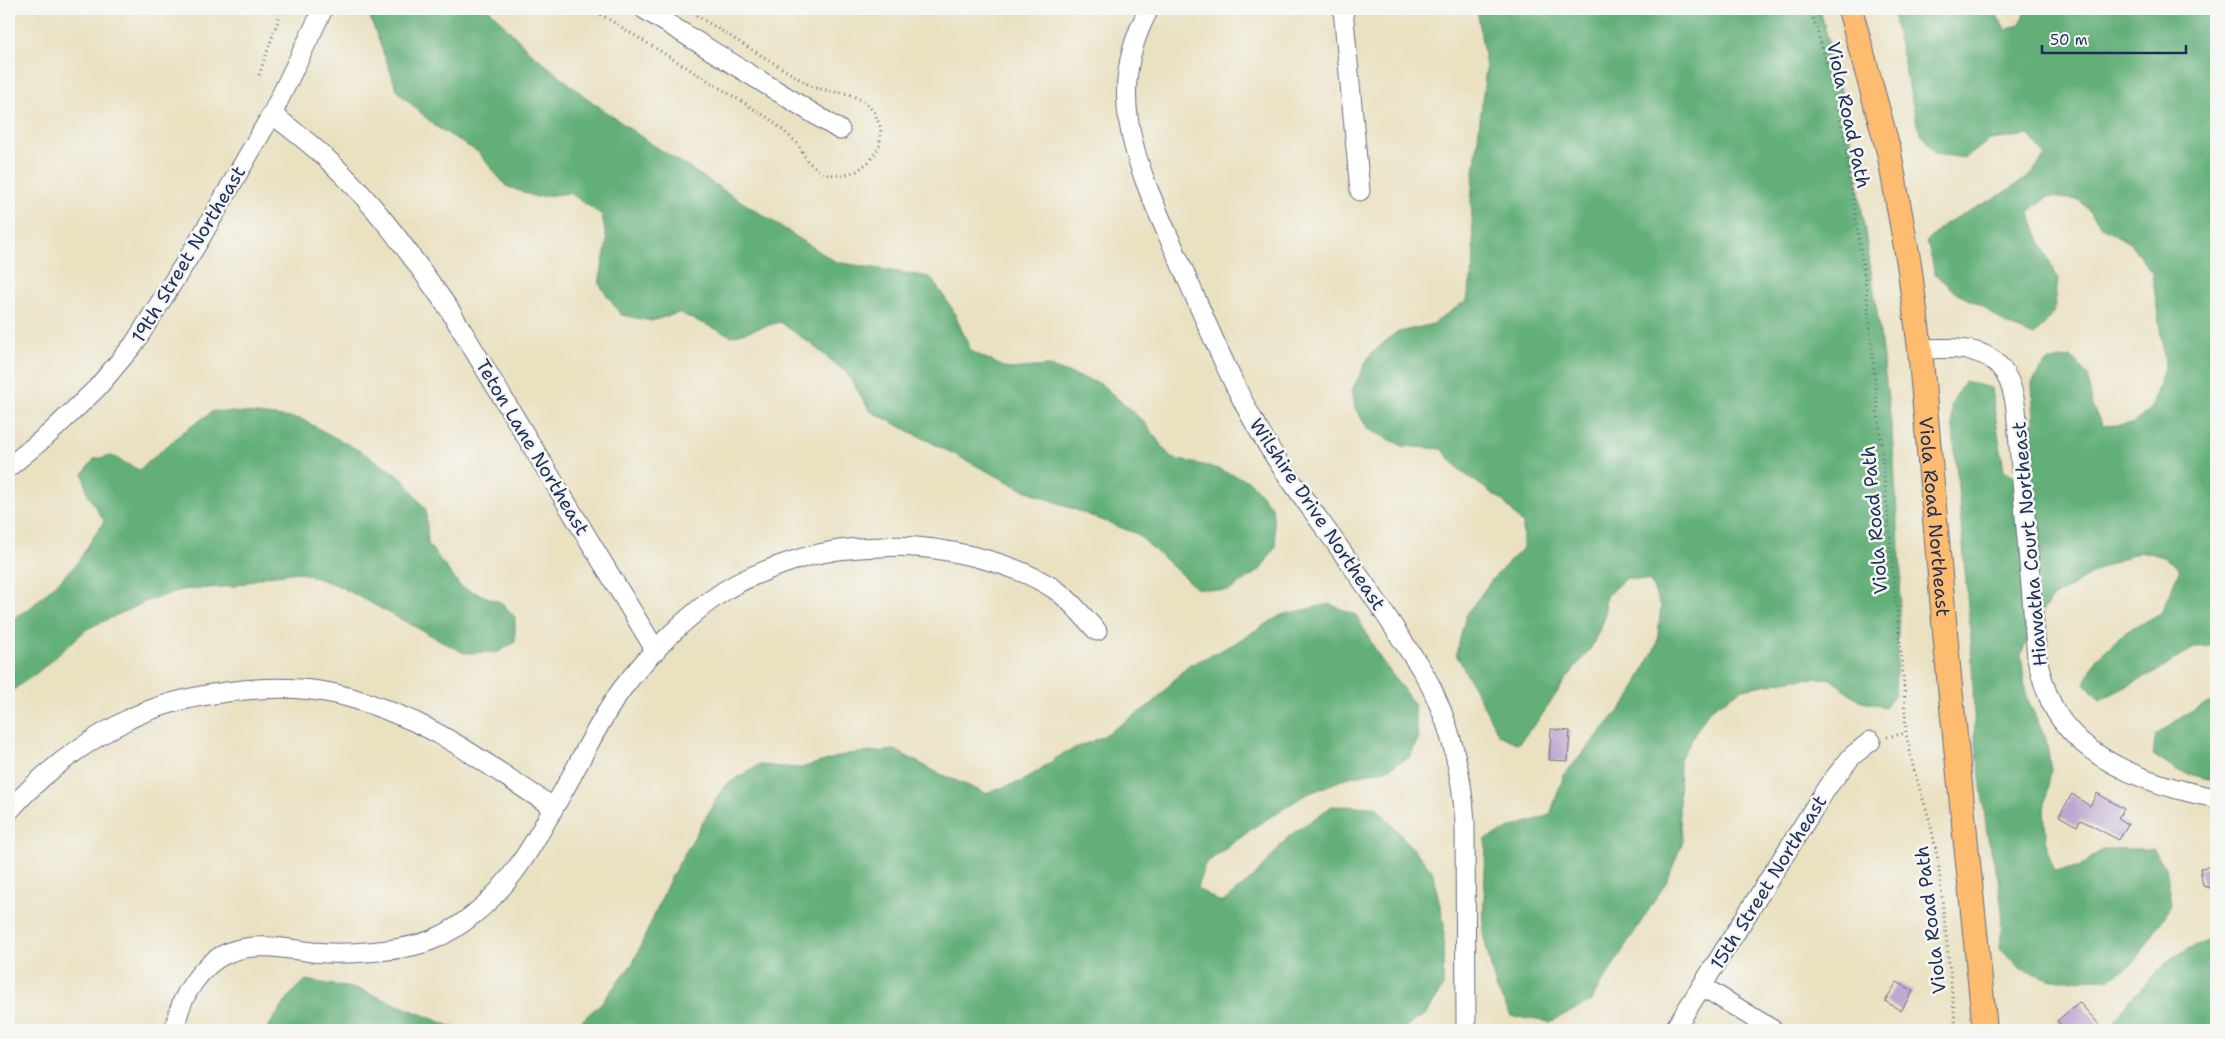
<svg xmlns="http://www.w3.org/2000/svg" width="2225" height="1039" font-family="'Shantell Sans',sans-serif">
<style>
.forest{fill:#62af78;stroke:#3e6f6b}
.building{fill:#bda6cf}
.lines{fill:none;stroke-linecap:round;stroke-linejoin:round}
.minor-casing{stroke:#636d81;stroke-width:21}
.major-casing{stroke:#636d81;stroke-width:26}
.path{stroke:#636d81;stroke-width:3;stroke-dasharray:1 4;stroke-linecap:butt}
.minor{stroke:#fff;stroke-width:19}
.major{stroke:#fdbc70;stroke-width:24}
.labels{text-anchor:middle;stroke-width:5;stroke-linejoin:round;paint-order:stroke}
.street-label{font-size:19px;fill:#1b2f5e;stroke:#f6f6f2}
</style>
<rect width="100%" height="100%" fill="#f6f6f2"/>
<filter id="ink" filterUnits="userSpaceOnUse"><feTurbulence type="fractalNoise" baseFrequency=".02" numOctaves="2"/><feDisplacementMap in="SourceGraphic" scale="10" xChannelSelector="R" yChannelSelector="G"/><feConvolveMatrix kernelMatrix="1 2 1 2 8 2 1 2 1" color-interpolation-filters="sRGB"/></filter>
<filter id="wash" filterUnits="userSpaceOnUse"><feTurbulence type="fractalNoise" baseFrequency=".0096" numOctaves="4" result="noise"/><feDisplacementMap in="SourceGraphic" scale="20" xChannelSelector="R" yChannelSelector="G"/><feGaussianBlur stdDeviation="1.12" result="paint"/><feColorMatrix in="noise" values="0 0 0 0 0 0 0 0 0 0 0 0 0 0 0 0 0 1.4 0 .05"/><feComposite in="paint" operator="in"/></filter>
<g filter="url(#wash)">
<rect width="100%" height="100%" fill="#eae1c1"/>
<path class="forest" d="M367,9H489L530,52L587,98L647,141L836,262L930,277L952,308L971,351L1008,369L1048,366L1101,384L1144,422L1171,458L1212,467L1249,481L1272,507L1276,546L1261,569L1229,591L1196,588L1137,534L1020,488L870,411L847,373L811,344L780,322L732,336L679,313L651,321L621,315L599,284L607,241L602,215L570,193L536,197L506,186L478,152L435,126L398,92Z
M1477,9H1820L1848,118L1878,318L1892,431L1901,574L1895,694L1885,707L1859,700L1829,678L1795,679L1743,689L1709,710L1680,759L1679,814L1683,841L1667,881L1590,1002L1550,1022L1511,1016L1496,988L1483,933L1486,839L1513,827L1550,815L1564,775L1629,699L1657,644L1661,606L1650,581L1626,578L1606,596L1604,620L1591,648L1564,682L1540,718L1518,744L1499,735L1456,654L1466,615L1493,578L1523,548V524L1503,501L1462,472L1441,449L1403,446L1368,429L1355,408L1352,390L1370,355L1395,333L1433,324L1467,300L1474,262L1471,199L1486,68Z
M1892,9H1993L2006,30L2020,24L2026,9H2216V646L2195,647L2163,668L2100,700L2085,683L2096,659L2126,632L2161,613L2180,569L2164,557L2140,551L2101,568L2054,597L2038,616L2021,654L2026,696L2046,739L2051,770L2044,810L2047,849L2054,870L2079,868L2102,849H2152L2166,867L2172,905L2135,962L2109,979L2052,980L2021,969L2000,949L2002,912L1998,878L1987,834L1975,736L1971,642L1951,406L1964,381L1991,388L2004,470L2025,482L2034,421L2032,383L2046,362L2071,357L2088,375L2092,406L2103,426L2132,424L2151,409L2165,364L2152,273L2131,244L2102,227L2080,200L2048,197L2029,211L2039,239L2058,279L2054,313L2034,336L2006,324L1979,304L1957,294L1935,274L1927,241L1944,224L1995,198L2030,176L2045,155L2029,135L1990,140L1965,158L1935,154L1918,128Z
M213,411L248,413L301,419L362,452L402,478L426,510L428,544L461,587L502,603L515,617V642L498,652L464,653L337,585L298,572L267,576L235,586L181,590L145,602L87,629L38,672L9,693V621L30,608L75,566L104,521L88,495L83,474L94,459L112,456L139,470L182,433Z
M1329,604L1356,615L1380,658L1414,704L1418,739L1410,757L1385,770L1349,777L1305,795L1256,826L1205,864L1197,888L1222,903L1256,875L1289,836L1332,806L1376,807L1432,870L1444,923L1443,986L1426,1014L1401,1030H572L602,1002L633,963L671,877L724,786L758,765L801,768L848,754L895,750L938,773L985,793L1023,781L1064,753L1102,737L1153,703L1186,667L1230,646L1281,615Z
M2216,695V781L2177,771L2153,755L2156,735L2189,712L2211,702Z
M2216,937V1030H2109L2128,1002L2171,958Z
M306,980L361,990L458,1029L467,1030H266L290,995Z"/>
<g id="blocks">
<path class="building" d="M1551,729L1570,731L1568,761L1549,760Z
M2097,793L2124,809L2118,818L2128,824L2119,840L2081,820L2077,826L2059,816L2072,794L2090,806Z
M2216,866V889L2203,886L2200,868Z
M1897,982L1913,991L1901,1011L1885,1001Z
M2079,1002L2104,1030H2066L2057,1021Z"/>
</g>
</g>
<g filter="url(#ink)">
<use href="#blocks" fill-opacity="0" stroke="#636d81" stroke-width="1"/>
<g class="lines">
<g class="minor-casing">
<path id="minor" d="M644,9L840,130
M1149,9C1130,44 1122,83 1129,123C1137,173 1162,220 1182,267C1212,335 1239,404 1281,466C1320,523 1363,578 1400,637C1411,654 1425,672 1433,691C1453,733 1462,777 1465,822L1466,1030
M1343,9L1360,191
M272,114C291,129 311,144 328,160C375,203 413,258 449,309L656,651
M1920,349C1972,347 2008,347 2016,409L2037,658C2041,676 2046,695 2056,712C2088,765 2158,787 2216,798
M9,467L50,433L97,388L134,344L197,244L272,114L323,9
M9,811C40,775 82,744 125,721C178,693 277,680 336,694C358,699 380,707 401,716C452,736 506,778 553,807
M1702,986L1773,1030
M175,1030C178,998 203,959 236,950C260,943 287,949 312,952C344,955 404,952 434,939C448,933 462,924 474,914C516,881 540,832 566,786C584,754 600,719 622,689C648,655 687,615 724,591C749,575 798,557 828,552C845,548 863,548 881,547C931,542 1019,562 1060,593C1074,604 1085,619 1097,631
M1674,1030L1828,786L1852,756L1871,741"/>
</g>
<g class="major-casing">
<g id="major">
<path id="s1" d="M1850,9L1889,152L1909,264L1920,349L1949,677L1985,1030"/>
</g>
</g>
<path class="path" d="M592,9L770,119L797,143L808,162L823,173L841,176L857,171L871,160L880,145L881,128L874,112L864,101L848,94L814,88L686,9
M1810,9L1831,75L1844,138L1866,287L1904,685L1906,733L1914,771L1930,821L1938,860L1956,1030
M259,75L282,9
M1887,737L1906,733"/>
<use href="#minor" class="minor"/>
<use href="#major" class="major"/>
</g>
</g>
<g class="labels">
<g class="street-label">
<text transform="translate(1849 115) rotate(78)" y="7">Viola Road Path</text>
<text transform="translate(188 254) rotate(-59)" y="7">19th Street Northeast</text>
<text transform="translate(533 447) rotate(59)" y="7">Teton Lane Northeast</text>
<text transform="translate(1318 514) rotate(56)" y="7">Wilshire Drive Northeast</text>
<text dy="7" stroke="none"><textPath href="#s1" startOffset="516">Viola Road Northeast</textPath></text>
<text transform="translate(1874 520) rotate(-95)" y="7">Viola Road Path</text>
<text transform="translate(2029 544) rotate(-95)" y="7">Hiawatha Court Northeast</text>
<text transform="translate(1768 882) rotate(-58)" y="7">15th Street Northeast</text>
<text transform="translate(1930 920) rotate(-97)" y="7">Viola Road Path</text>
</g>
</g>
<rect width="2225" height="1039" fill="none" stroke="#f6f6f2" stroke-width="30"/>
<path d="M2042 45v8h144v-8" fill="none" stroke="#1b2f5e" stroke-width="2.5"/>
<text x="2050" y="45" font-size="15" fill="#1b2f5e" stroke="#f6f6f2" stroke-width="4" paint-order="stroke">50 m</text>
</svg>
